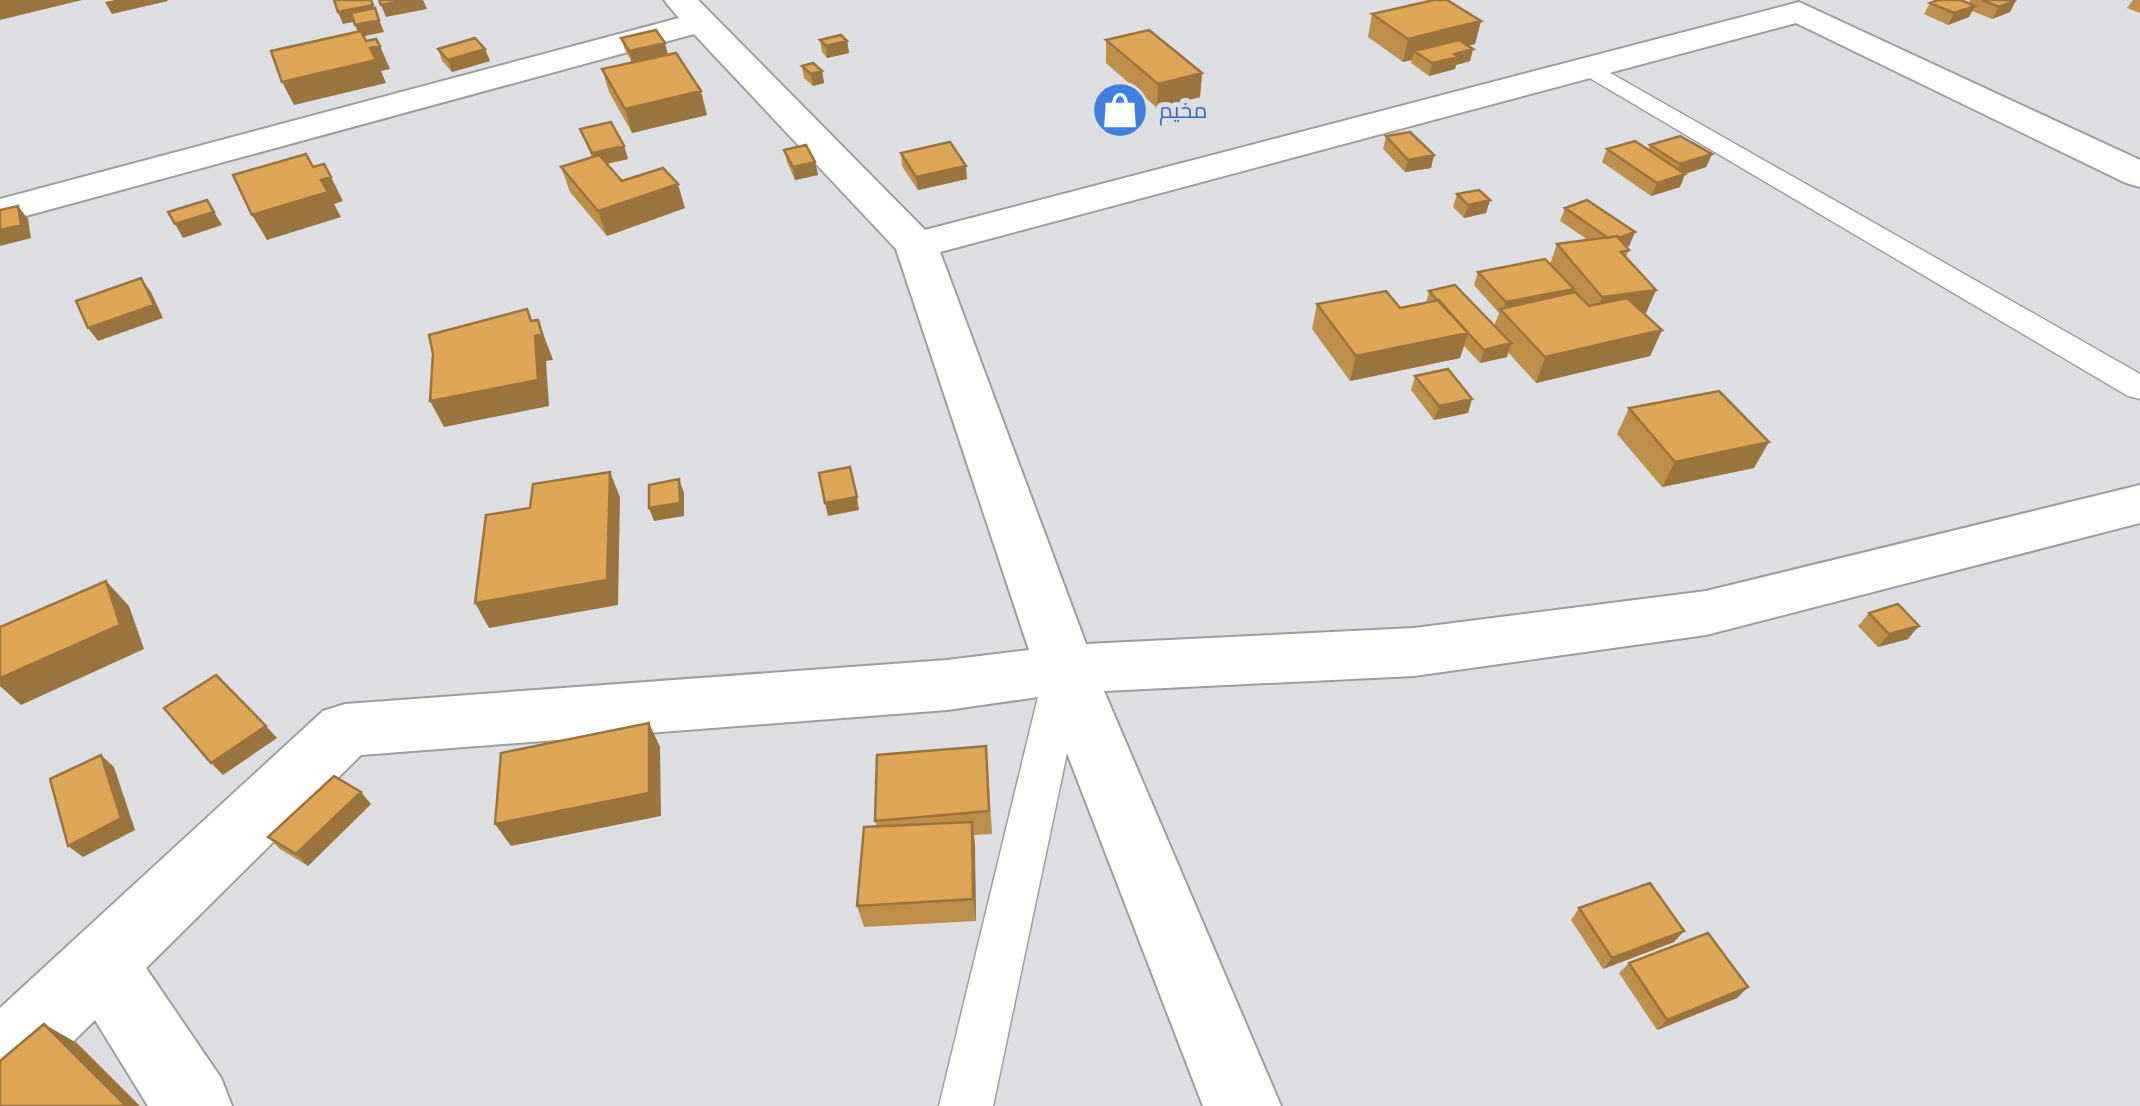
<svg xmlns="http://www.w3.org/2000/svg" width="2140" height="1106" font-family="Commissioner,Cairo,sans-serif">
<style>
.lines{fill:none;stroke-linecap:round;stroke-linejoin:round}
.lane-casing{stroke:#9c9da0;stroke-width:3}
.street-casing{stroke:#9c9da0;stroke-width:4}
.lane{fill:#fff;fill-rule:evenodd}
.street{fill:#fff;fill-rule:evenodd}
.wall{fill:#be8f4b}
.shaded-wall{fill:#9b743d}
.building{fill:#dda657;stroke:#9b743d;stroke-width:2.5}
.labels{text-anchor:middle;stroke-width:10;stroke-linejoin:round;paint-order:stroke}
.far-shop-label{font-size:22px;fill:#366cbe;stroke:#dddee1;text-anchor:start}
</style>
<rect width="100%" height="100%" fill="#dddee1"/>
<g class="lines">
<g class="lane-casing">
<path id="lane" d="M1591,62L2140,374V399L2128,396L1583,74L1579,69L1583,64Z
M1064,655L1078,660L1084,672L993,1106H939L1044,672L1050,660Z"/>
</g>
<g class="street-casing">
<path id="street" d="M664,0H698L925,230L1799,2L2140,160V187L2126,183L1796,23L940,252L1086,644L1414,628L1706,591L2140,485V523L1706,635L1414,676L1104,691L1281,1106H1203L1045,696L947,710L361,755L146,968L221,1078L232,1106H148L95,1020L27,1087L0,1098V1008L323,711L345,704L947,660L1029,650L896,249L694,34L0,223V199L679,18Z"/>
</g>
<use href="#lane" class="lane"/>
<use href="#street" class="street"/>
</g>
<path class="wall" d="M1970,0H2016L2010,12L1992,19L1972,11L1969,17L1948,25L1924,14L1930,3H1969Z
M2133,0H2140V13L2127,8Z
M1372,14L1481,21L1475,44L1468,46L1473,49L1470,61L1456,65L1455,69L1429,76L1411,63L1412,60L1403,62L1368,37Z
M621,38L668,54L707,115L632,133L609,92L602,69L632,62L625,50Z
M820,40L847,41L849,53L827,58L822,52Z
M1106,40L1202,73L1200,97L1157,108L1106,63Z
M438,49H485L490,61L452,72L442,61Z
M802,66L822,71L824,83L813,86L804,78Z
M580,129L624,146L628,159L607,164L622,181L685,208L607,236L570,192L561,167L592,157Z
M1386,136L1434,155L1431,168L1405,172L1383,149Z
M1650,145L1712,154L1706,167L1685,174L1680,187L1651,196L1602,162L1607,149L1648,150Z
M784,150L815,162L818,175L795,180L787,162Z
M901,153L967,179L918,190L902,166Z
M1457,194L1490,200L1486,213L1464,218L1453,207Z
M1565,208L1635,232L1629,246L1626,247L1629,250L1626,257L1656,290L1645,315L1662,330L1650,356L1536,383L1508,352L1507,357L1480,363L1464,346L1460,358L1350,381L1312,329L1317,304L1400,308L1426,303L1429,291L1494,326L1499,313L1474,285L1478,272L1550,264L1557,244L1588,240L1560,221Z
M1415,376L1468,413L1434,420L1411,390Z
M1629,408L1754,468L1662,487L1617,434Z
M1869,613L1908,639L1878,647L1858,626Z
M988,769L992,834L974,835L976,921L864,927L857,906L877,827L875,821Z
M371,804L308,866L280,849L268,837Z
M1579,908L1674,942L1603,969L1571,920Z
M1629,963L1737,998L1657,1030L1619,973Z"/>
<path class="shaded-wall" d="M0,0H82L0,20Z
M115,0H167L168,1L112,14L105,2Z
M371,0L384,32L360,37L355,25L378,17L343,24L338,12Z
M408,0H423L427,9L386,17L381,5Z
M2016,0L2010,12L1992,19L1999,7Z
M1975,6L1969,17L1948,25L1954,13Z
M1481,21L1475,44L1422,57L1414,51L1412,60L1403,62L1408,39Z
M847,41L849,53L827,58L826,46Z
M665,43L668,55L632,63L629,51Z
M380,46L390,69L381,71L386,83L294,105L282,82L370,48Z
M485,49L490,61L452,72L448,60Z
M1473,49L1470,61L1456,65L1455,69L1429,76L1432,63L1454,54Z
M822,71L824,83L813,86L811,74Z
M1202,73L1200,97L1157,108L1158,84Z
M701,91L707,115L632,133L625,109Z
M624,146L628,159L596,166L592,153Z
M1712,154L1706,167L1675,177L1680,164Z
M1434,155L1431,168L1405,172L1408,160Z
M815,162L818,175L795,180L793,167Z
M966,166L967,179L918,190L916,177Z
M1685,174L1680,187L1651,196L1657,183Z
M331,177L343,201L334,204L341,217L267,240L252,215L321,180Z
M678,184L685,208L607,236L598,211Z
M1490,200L1486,213L1464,218L1468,205Z
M18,206L28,219L31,238L0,246V230Z
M214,212L222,225L183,238L175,224Z
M1635,232L1629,246L1607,254L1612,241Z
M141,278L151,292L163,318L98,341L88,328Z
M1574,289L1569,302L1502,312L1506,302Z
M1656,290L1645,315L1592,322L1602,297Z
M527,309L538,335V320L553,360L546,361L549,406L444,427L430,401Z
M1662,330L1650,356L1536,383L1545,357Z
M1468,333L1460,358L1350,381L1356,356Z
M1511,343L1507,357L1480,363L1484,350Z
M1472,399L1468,413L1434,420L1439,406Z
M1769,442L1754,468L1662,487L1675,462Z
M610,472L620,497L618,605L489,628L475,603Z
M679,479L684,493V516L654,521L649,508Z
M857,497L859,510L828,516L825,503Z
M106,581L129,606L144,649L21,705L0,686V678Z
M1919,626L1908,639L1878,647L1889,634Z
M649,723L660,747L661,816L511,846L495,824Z
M266,726L277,738L223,775L211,763Z
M101,755L114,767L135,830L83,857L68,846Z
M361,792L371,804L308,866L296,854Z
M972,822L975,844L976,921L973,899Z
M1684,931L1674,942L1603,969L1612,958Z
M1748,987L1737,998L1657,1030L1667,1020Z
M44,1024L77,1043L140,1106H126Z"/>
<path class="building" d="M334,0H371L373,5L338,12Z
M379,0H408L381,5Z
M1434,0H1447L1481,21L1408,39L1372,14Z
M1938,0H1961L1975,6L1954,13L1930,3Z
M1982,0H2016L1999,7Z
M375,8L379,20L355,25L351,13Z
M656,30L665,43L629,51L621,38Z
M1149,30L1202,73L1158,84L1106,40Z
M361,31L366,41L376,39L380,46L370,48L376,60L282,82L271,51Z
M841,35L847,41L826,46L820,40Z
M475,38L485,49L448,60L438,49Z
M1459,40L1473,49L1454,54L1458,57L1432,63L1414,51Z
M676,53L701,91L625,109L602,69Z
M813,63L822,71L811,74L802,66Z
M611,122L624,146L592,153L580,129Z
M1410,132L1434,155L1408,160L1386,136Z
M1680,136L1712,154L1680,164L1650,145Z
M1635,141L1685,174L1657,183L1607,149Z
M950,142L966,166L916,177L901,153Z
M806,145L815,162L793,167L784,150Z
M306,154L313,167L324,164L331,177L321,180L328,192L252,215L233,175Z
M599,155L622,181L663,168L678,184L598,211L561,167Z
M1479,190L1490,200L1468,205L1457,194Z
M207,200L214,212L175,224L168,212Z
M1587,200L1635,232L1619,238L1617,236L1608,238L1565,208Z
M18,206L21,225L0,230V210Z
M1617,236L1629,250L1621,252L1656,290L1602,297L1557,244Z
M1545,259L1574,289L1506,302L1478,272Z
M141,278L154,305L88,328L76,301Z
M1455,285L1511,343L1484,350L1429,291Z
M1386,291L1400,308L1439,300L1468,333L1356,356L1317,304Z
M1575,292L1589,306L1627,298L1662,330L1545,357L1500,309Z
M527,309L531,321L538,320L542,334L535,336L538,380L430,401L433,354L429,335Z
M1448,369L1472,399L1439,406L1415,376Z
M1719,391L1769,442L1675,462L1629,408Z
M850,467L857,497L825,503L819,473Z
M610,472L607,580L475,603L486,515L530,508L533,484Z
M679,479L680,503L649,508V485Z
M106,581L120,625L0,678V627Z
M1898,604L1919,626L1889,634L1869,613Z
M216,675L266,726L211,763L164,708Z
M649,723V793L495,824L501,753Z
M986,746L989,811L875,821L877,755Z
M101,755L121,818L68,846L50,779Z
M334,776L361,792L296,854L268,837Z
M972,822L973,899L857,906L864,827Z
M1650,883L1684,931L1612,958L1579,908Z
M1708,933L1748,987L1667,1020L1629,963Z
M44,1024L126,1106H0V1061Z"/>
<defs>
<g id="shop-disc" transform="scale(2.875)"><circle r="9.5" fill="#3f7fe0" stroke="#dddee1"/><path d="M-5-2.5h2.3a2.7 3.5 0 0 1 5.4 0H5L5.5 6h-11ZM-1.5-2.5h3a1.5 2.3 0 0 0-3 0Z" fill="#fff"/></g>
</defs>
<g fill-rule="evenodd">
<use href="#shop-disc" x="1120" y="110"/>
</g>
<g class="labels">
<g class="far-shop-label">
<text x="1159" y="118">مخيم</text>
</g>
</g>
</svg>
